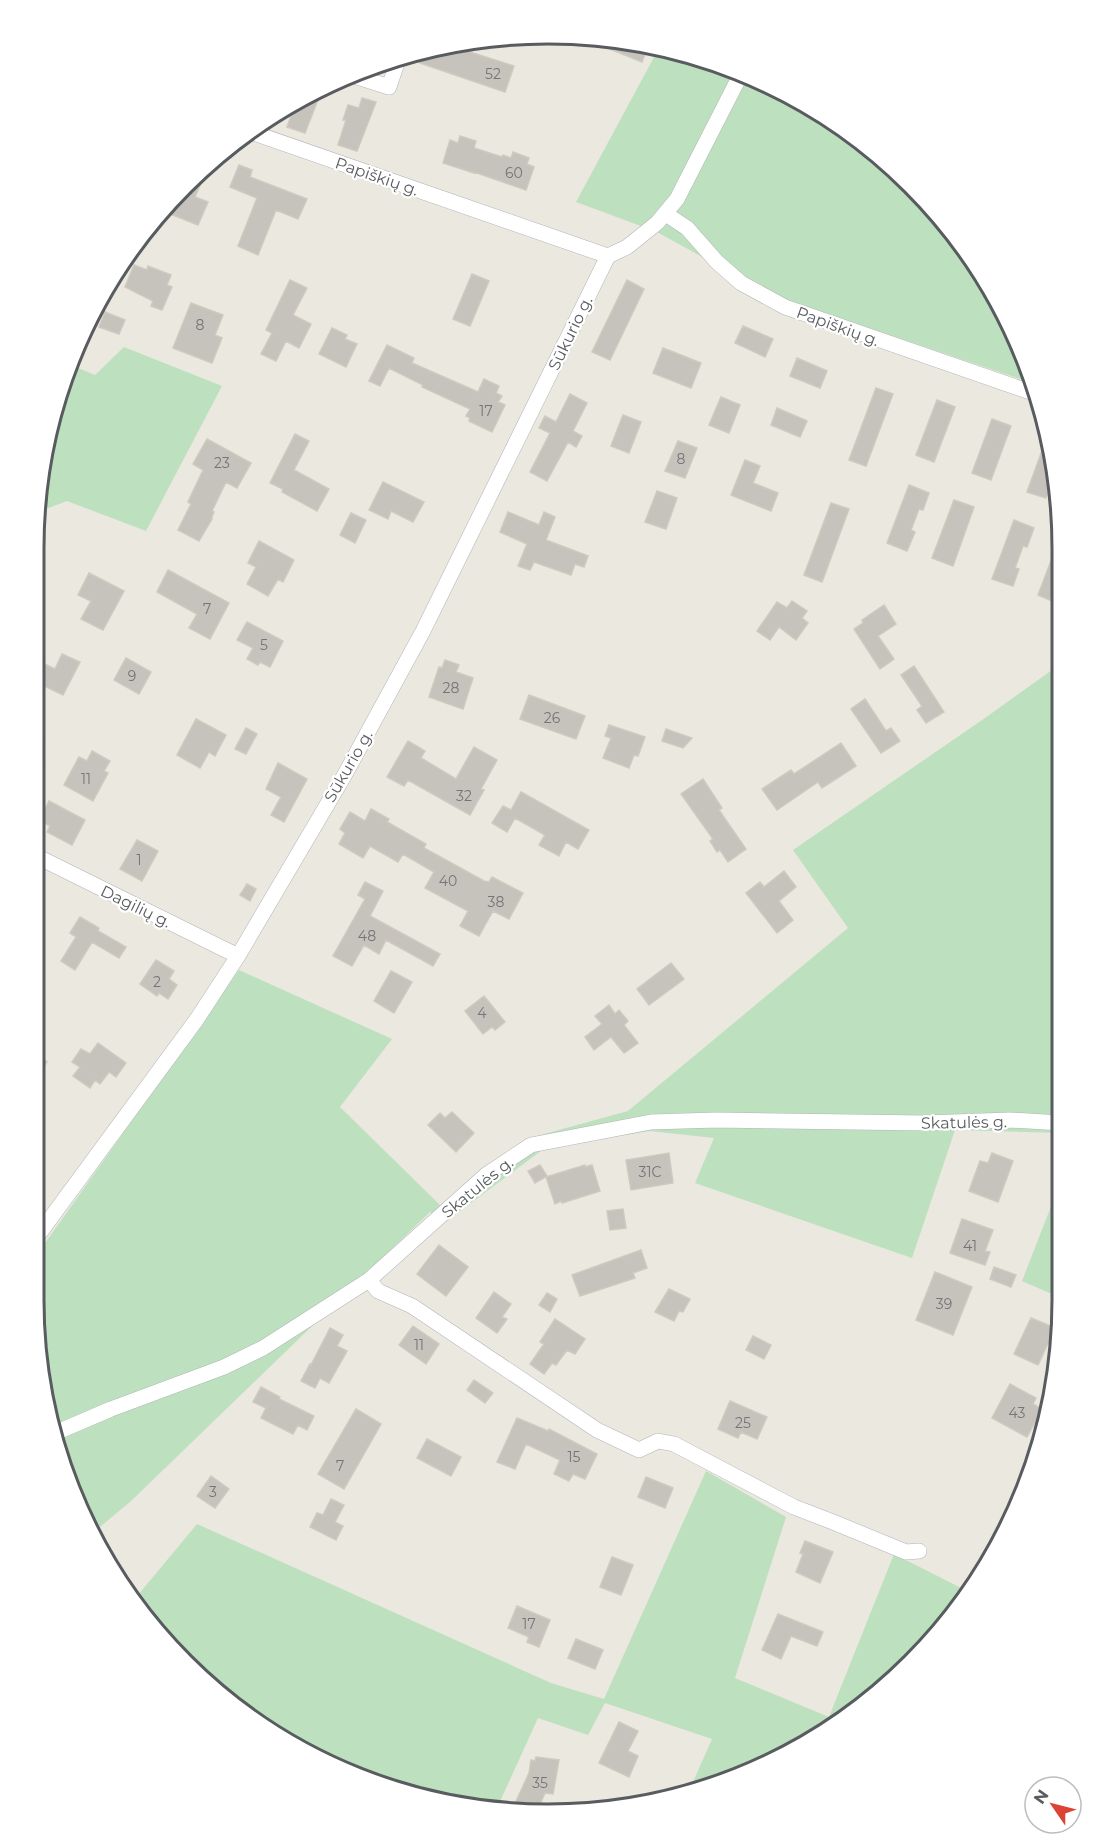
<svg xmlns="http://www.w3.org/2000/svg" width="1095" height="1847" font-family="Montserrat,sans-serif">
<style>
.green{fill:#bde1be}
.building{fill:#c6c2bc;stroke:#cecabe;stroke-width:1.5}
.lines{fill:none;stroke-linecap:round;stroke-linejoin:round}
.minor-casing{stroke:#b2b5b9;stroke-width:16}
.minor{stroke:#fff;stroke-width:15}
.labels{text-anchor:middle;stroke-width:4.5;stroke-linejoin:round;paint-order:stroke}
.number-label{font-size:14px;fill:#747576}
.street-label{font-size:16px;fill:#585b5f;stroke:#fff}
.rim{fill:none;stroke:#585b5f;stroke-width:3}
</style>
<rect width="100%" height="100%" fill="#eae8df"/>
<path class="green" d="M660,46L745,72L834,120L934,208L993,291L1032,383L771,295L657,232L576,202Z
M124,347L222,386L146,531L67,501L43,510L34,520L60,382L71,361V365L95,375Z
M1061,667V1133L955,1130L912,1258L695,1183L714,1138L650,1131L545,1148L444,1223L430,1212L130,1502L95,1531L60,1465L33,1300V1260L239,970L392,1039L340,1107L442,1207L526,1139L628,1111L848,928L793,850L985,718L1052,670Z
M1061,1181V1298L1022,1281Z
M706,1471L786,1517L735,1678L829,1717L894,1554L969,1592L860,1708L713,1787L689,1791L712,1739L605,1703L588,1735L538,1718L498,1806L382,1787L261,1727L139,1612L133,1601L197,1524L551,1683L604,1699Z"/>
<path class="building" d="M589,37L648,43H649L642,62L588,40Z
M445,44L514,66L505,92L420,63L424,50Z
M323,87L305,133L287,127L296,102Z
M362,98L376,102L357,151L338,145L346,120H343L348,105L359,108Z
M460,136L476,141L474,148L502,157L503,155L511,158L513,152L529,158L527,164L534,167L526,190L474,172V173L443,163L450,140L458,143Z
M210,162L195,197L208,202L198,225L168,213L177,192L184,183Z
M239,165L252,170L250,177L307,199L298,219L276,210L258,255L238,246L257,198L230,187Z
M134,265L147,270L148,266L171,275L167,285L172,287L162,310L151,306L153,301L125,287Z
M472,274L489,281L470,326L453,319Z
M290,280L307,288L293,315L311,324L299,348L286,341L276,361L261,354L272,333L266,330Z
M627,280L644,289L610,360L592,352Z
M191,303L223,315L215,335L222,338L212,363L173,348Z
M105,312L125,320L119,334L99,327Z
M743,326L773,339L765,357L735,343Z
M332,328L347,335L345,339L357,344L346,367L319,354Z
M387,345L414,358L412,363L478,392L484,379L499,386L496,393L502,396L498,402L505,405L492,432L469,421L470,418L466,416L470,409L422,387L423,385L389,368L380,386L369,381Z
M663,348L701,363L691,388L653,373Z
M797,358L827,371L820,388L790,376Z
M876,388L893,394L866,466L849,460Z
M570,394L587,403L573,431L582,436L576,447L568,442L547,481L530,472L550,433L539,428L545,416L556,422Z
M721,397L740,405L729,433L709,425Z
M937,400L955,407L934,462L916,455Z
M777,408L807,421L800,437L771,425Z
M623,415L641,422L629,453L611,446Z
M992,419L1011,426L991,480L972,473Z
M295,434L309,441L294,470L329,489L317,511L282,492L283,489L270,483Z
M1048,434L1053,469L1050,479L1052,480L1046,498L1027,492Z
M207,439L251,463L237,488L226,482L212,511L214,512L211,519H212L199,541L178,530L191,504L188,502L203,470L193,464Z
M678,441L697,448L685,478L665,471Z
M745,460L760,466L753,483L778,493L771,511L731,495Z
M383,482L424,502L413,522L391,511L388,519L369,510Z
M909,485L929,493L923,510L919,509L911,530L915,532L907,551L887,543Z
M657,491L677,498L666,529L645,522Z
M954,500L974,507L953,566L932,558Z
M831,503L849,509L822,582L804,575Z
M508,512L539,525L544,512L555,517L546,540L588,556L584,567L575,564L571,575L534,562L530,570L518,566L527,544L500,532Z
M351,513L366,520L355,543L340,535Z
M1014,520L1034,528L1027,547L1023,546L1015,568L1019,569L1013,586L992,579Z
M1060,537L1061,591L1057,603L1038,595Z
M259,541L294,560L283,582L278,579L268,596L247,584L256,567L248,563Z
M168,570L229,603L210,639L189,628L197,614L157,592Z
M89,573L124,591L103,630L81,619L91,601L78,595Z
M792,601L807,611L802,618L808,623L796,640L779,627L770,640L757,631L777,602L787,608Z
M884,605L896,624L878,636L894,659L880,669L854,629L863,623L862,620Z
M247,622L283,641L270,667L260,662L258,665L247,659L253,648L237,640Z
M62,654L80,662L63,695L34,681V659L55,669Z
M126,658L151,672L139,694L114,680Z
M445,660L459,665L456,672L473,678L463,709L429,697L439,667L442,668Z
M914,666L944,712L926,723L917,710L922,706L901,675Z
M529,695L585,716L576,739L520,719Z
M865,699L886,731L891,728L900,741L881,753L851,709Z
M196,719L226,735L215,756L209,752L200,768L177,755Z
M609,725L645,737L638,756L634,755L629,768L603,758L611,738L605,736Z
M246,728L257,734L246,754L235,749Z
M666,729L692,738L683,748L662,741Z
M408,741L425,751L421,758L456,779L474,747L497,760L481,789L484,790L470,815L408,780L404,786L387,777Z
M841,743L856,766L822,788L818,782L777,810L762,789L791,770L794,774Z
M92,751L110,761L104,771L108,773L93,801L64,785L79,757L87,761Z
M278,763L307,779L284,822L271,815L281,797L266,789Z
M703,779L722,808L719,810L746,849L728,862L720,850L717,852L710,841L713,839L681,794Z
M521,792L589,830L578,849L566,842L559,856L539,845L545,835L515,818L507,832L492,823L503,806L511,810Z
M49,801L85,820L72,845L47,832L50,826L39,820Z
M371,809L389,819L387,822L426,844L424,848L484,881L489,882L492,877L523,893L509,919L493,911L479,936L460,926L468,911L425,888L434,872L403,854L398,862L370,846L363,858L339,844L345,833L340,829L350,812L365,821Z
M137,840L158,851L142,881L120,869Z
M784,871L796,887L779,901L793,920L777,933L746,893L760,882L764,887Z
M365,882L383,891L370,916L440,954L433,966L386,940L379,954L364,945L352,966L333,956L365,899L358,895Z
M247,884L256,889L250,901L240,895Z
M80,917L99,928L98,931L126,947L119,958L92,942L75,970L61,961L76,937L70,933Z
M156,960L174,971L169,979L177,985L168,999L159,993L157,996L140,984Z
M671,963L684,979L649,1005L637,989Z
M391,971L412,982L394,1013L374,1001Z
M484,996L505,1022L495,1030L492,1027L483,1034L465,1011Z
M609,1005L615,1014L619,1010L628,1021L624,1025L638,1043L624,1053L611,1037L594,1050L585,1037L602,1024L595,1016Z
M98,1043L126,1063L116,1077L109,1072L100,1084L95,1080L90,1088L73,1076L80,1067L72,1062L81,1049L90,1054Z
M33,1052L47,1062L33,1081Z
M452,1112L474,1133L456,1152L428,1125L440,1113L445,1118Z
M669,1153L673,1183L631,1190L626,1160Z
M992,1153L1013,1161L998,1202L969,1191L980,1161L988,1163Z
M540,1165L547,1176L535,1183L528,1171Z
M585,1165V1167L592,1165L600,1191L562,1203L561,1201L555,1204L546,1177Z
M623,1209L626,1228L610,1230L607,1211Z
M962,1219L993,1230L985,1251L990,1252L985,1265L950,1253Z
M439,1245L468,1267L446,1296L417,1274Z
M641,1250L647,1268L633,1273L635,1278L580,1296L572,1275Z
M994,1267L1016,1275L1011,1287L990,1279Z
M935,1272L972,1287L953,1335L916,1320Z
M669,1289L690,1299L683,1312L679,1311L674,1321L655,1312Z
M494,1292L511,1304L502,1317L507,1319L497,1333L476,1318Z
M547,1293L557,1299L550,1312L539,1305Z
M1031,1318L1055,1328L1038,1365L1014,1354Z
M555,1319L585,1339L575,1354L567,1350L556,1365L552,1363L544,1374L530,1364L544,1344L540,1342Z
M413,1326L439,1344L426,1364L399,1345Z
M330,1328L343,1335L337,1346L347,1351L329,1383L320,1378L315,1388L301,1381L310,1364L311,1365Z
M753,1336L771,1345L764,1359L746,1350Z
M474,1380L493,1393L485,1403L467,1390Z
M1010,1384L1036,1398L1033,1404L1042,1409L1027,1437L992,1418Z
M261,1387L280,1397L279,1399L314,1416L307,1430L298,1425L293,1434L261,1418L266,1408L253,1402Z
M730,1401L767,1417L757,1439L741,1432L738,1438L718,1429Z
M356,1409L381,1424L344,1489L318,1474Z
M517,1418L548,1431L549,1429L597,1454L585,1479L573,1474L569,1481L554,1474L560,1460L526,1444L515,1469L497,1462Z
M427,1439L461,1457L451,1476L417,1458Z
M211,1476L229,1489L215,1508L197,1496Z
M646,1477L673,1488L665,1508L638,1497Z
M331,1499L344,1505L335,1522L343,1526L336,1540L310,1527L317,1513L323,1515Z
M805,1541L833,1552L820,1583L796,1572L803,1554L800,1553Z
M612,1557L633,1565L621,1595L600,1587Z
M517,1606L550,1620L539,1647L527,1642L529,1637L508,1628Z
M778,1614L823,1632L817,1646L791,1636L781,1659L762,1650Z
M576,1639L603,1650L595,1669L568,1658Z
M619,1722L638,1731L628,1751L638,1756L629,1777L599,1763Z
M536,1757L559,1760L553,1794L545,1793L540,1804L534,1802L530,1811L513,1808L529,1773L531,1760L535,1761Z"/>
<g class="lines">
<g class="minor-casing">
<path id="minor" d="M348,74L389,87L399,57
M248,131L608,256
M666,214L687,228L717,262L741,283L785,307L1036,394
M608,256L627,247L657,223L677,199L742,72
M34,855L238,956
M33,1242L197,1019L238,956L344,776L423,631L608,256
M369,1280L378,1291L412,1306L597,1430L639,1450L658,1441L674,1444L794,1507L833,1522L906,1552L919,1551
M55,1433L111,1409L224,1367L263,1348L369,1280L486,1175L531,1145L651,1122L716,1120L925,1123L1010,1120L1061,1123"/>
</g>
<use href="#minor" class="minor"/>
</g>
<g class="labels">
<g class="number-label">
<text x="493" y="79">52</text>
<text x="514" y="178">60</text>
<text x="200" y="330">8</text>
<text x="486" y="416">17</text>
<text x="681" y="464">8</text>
<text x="222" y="468">23</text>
<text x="207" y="614">7</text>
<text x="264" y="650">5</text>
<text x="132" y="681">9</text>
<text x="451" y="693">28</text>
<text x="552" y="723">26</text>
<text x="86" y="784">11</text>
<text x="464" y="801">32</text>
<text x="139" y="865">1</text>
<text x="448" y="886">40</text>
<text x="496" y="907">38</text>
<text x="367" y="941">48</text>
<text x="157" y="987">2</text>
<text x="482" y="1018">4</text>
<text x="650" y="1177">31C</text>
<text x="970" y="1251">41</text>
<text x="944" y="1309">39</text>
<text x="419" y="1350">11</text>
<text x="1017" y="1418">43</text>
<text x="743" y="1428">25</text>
<text x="574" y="1462">15</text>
<text x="340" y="1471">7</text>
<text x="213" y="1497">3</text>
<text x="529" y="1629">17</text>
<text x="540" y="1788">35</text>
</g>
<g class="street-label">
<text transform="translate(377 176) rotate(19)" y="6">Papiškių g.</text>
<text transform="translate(838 326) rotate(20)" y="6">Papiškių g.</text>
<text transform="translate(570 333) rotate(-64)" y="6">Sūkurio g.</text>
<text transform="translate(348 766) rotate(-60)" y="6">Sūkurio g.</text>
<text transform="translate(136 906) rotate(26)" y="6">Dagilių g.</text>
<text transform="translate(964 1122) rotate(-1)" y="6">Skatulės g.</text>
<text transform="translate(477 1187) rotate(-39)" y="6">Skatulės g.</text>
</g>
</g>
<path d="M0 0H1095V1847H0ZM548 44H548A504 504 0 0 1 1052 548V1300A504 504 0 0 1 548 1804H548A504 504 0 0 1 44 1300V548A504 504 0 0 1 548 44Z" fill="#fff" fill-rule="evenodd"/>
<path class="rim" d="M548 44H548A504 504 0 0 1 1052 548V1300A504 504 0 0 1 548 1804H548A504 504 0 0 1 44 1300V548A504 504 0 0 1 548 44Z"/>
<g transform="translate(1053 1805) rotate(305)"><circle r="28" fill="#ffffff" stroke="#bcbdbf" stroke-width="1.5"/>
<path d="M0-4.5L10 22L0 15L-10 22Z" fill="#db4434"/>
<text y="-9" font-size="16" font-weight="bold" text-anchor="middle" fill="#585b5f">N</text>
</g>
</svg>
